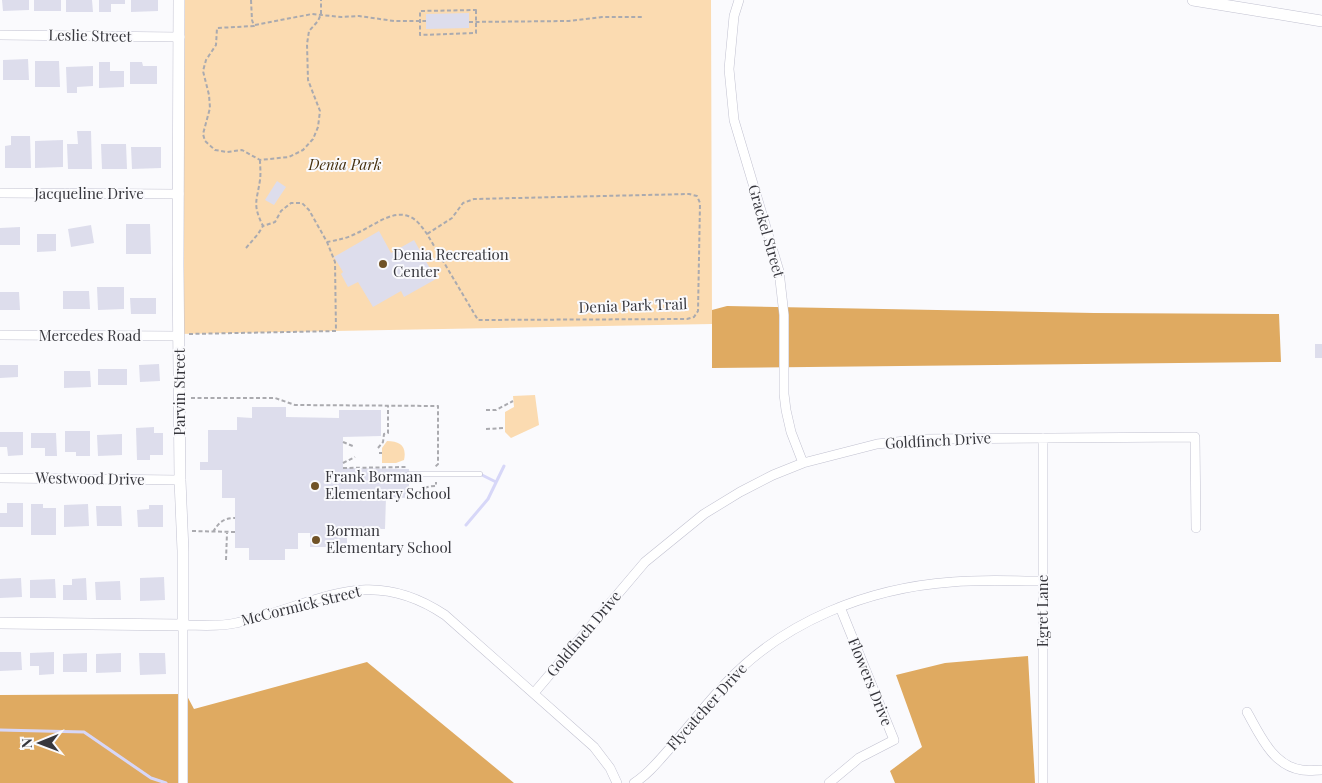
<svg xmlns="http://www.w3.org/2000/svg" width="1322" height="783" font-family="'Playfair Display',serif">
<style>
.green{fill:#fbdbb1}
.forest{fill:#dfaa61}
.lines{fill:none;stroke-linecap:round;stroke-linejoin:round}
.stream{stroke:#d7d7f8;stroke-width:3}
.building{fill:#ddddec}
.service-casing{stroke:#c1c1d0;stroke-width:5.5}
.minor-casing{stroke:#c1c1d0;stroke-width:10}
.tertiary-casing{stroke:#c1c1d0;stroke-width:12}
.path{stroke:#aaaaaf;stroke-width:2;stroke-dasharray:4 2.5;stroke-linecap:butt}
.service{stroke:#fff;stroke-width:4.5}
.minor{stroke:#fff;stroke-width:9}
.tertiary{stroke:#fff;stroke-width:11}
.poi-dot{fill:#705226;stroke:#fafafd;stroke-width:2}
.labels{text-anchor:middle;stroke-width:4;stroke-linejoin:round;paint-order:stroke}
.street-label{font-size:15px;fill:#37373d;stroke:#fafafd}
.park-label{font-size:15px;font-style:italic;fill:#45300f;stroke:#fafafd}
.poi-label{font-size:15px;fill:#37373d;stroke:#fafafd;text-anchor:start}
</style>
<rect width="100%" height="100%" fill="#fafafd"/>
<path class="green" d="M178,0H711L712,324L179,334Z
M535,395L539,425L511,438L505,432V412L514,407L513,396Z
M387,441C400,441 407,446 404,460L396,463H382V448Z"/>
<path class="forest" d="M727,306L1094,313L1279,314L1281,362L712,368V310Z
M1028,656L1035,783H895L890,771L922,747L896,675L945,663Z
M367,662L514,783H0V695L186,694L194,709Z"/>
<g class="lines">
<path class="stream" d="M480,474L496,482
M466,525L488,499L504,466
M0,730L84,732L151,778L166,783"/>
</g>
<path class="building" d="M2,0H29V10L3,11Z
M34,0H61V11H34Z
M66,0H92L93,12H66Z
M99,0H125V4H111V12H99Z
M131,0H158V11L131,12Z
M469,13V28L426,29V14Z
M28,59L29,80H3V60Z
M35,61H59L60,87H35Z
M99,62H110V71H124V87L99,88Z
M130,62H142L143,66H157V84H130Z
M93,66V86L77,87V93H67L66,67Z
M77,131H91L92,169H68L67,144H78Z
M11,136H30L31,168H5V146L11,145Z
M63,140V167L35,168V141Z
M101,144H126L127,169H102Z
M131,147H161V168L132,169Z
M277,181L286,187L274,205L265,200Z
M126,224H150L151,254H126Z
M91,225L94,243L71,247L68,229Z
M20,227V245H0V228Z
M379,231L391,253L414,240L436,279L404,297L401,291L373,307L358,282L348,287L341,274L343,272L334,257Z
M37,234H56V251L37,252Z
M97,287H124V309L98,310Z
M63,291H89L90,309H63Z
M0,292H19L20,310H0Z
M130,298H156V314H131Z
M1315,344H1322V358H1315Z
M159,364L160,381L140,382L139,365Z
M0,365H18V377L0,378Z
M98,369H127V385H98Z
M64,371H90L91,387L64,388Z
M252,407H286V417L339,418V410H381V436L343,437V468L409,469V498L386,497L385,529H347V547H310V533H298V549H285V560H249V548H235V498H222V470H200V462H208V430H237V417L252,418Z
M154,427V433H163V455H150V460H137L136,428Z
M65,431H90V456H76V452H65Z
M0,432H23V455L8,456L7,447H0Z
M31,433H56L57,456H45V448H31Z
M122,434V455L98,456L97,435Z
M7,503H23V527H0V513H7Z
M31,504H43V508H56V535H31Z
M88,504L89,526L64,527V505Z
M149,505H163V527H138L137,510L149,509Z
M96,506H121L122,526H97Z
M164,577L165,600L140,601V578Z
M21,578L22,597L0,598V579Z
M86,578L87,600H63V585H72V579Z
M55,579L56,598H30V580Z
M120,581L121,600H96L95,582Z
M0,652H21L22,670L0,671Z
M54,652V674L39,675V666H30V653Z
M87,653V672H63V654Z
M121,653V672L96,673V654Z
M139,653H165L166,674L140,675Z"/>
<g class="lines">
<g class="service-casing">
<path id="service" d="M409,474H480"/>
</g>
<g class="minor-casing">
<path id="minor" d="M739,0L734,16L729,69L734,120L779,271L784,315V394L786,410L791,432L803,463
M0,35L180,37
M0,193L179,194
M0,335L179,336
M0,478L180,480
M534,693L645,562L704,514L740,492L773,475L803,463L877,444L924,439L1195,437L1196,528
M1247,712C1260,735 1273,766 1302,770C1308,771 1316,770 1322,770
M183,783V625C200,625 219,627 236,623C316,606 366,562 445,615L594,747L610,768L617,783
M634,783C649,774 660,759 672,746C690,725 707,703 726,683C784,621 868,588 952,582C982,579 1013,581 1043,581
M829,783L859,758L894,740L840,607
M1043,783V438"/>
</g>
<g class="tertiary-casing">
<path id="tertiary" d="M1193,0L1322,21
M0,623L183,625V551L180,480L178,265L179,0"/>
</g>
<path class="path" d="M251,0L252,20L254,26L217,28L216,45L206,60L203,71L209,95L210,108L203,134L205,141L215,150L227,152L242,150L260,160L289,157L303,150L313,139L318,127L320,111L308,80L307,44L309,31L318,21L321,14V0
M476,10V33L420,35V11Z
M469,22L569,21L602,17H643
M255,25L312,14L341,17L359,16L394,21H426
M260,160C260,166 261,173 260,180C257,201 252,204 263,226L275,222L281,211L291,203H302L309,210L327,242C338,240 348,238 357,233C372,227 391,210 408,216C417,219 422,227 427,234L478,320L687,319L694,317L698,311L700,203L697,196L689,194L474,199L463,203L452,218L427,234
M246,248L258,234L263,226
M189,334L336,331L335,262L327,242
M191,398H275L295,405L438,406V464L435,467
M486,410H496L513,401
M486,429L505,428
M343,442L355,447
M378,448L383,442L384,434L388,433V406
M379,453H382
M343,463L355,457
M343,468L406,467
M409,498L415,497C420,489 427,486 436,486V482
M192,531L235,532
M213,532C219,522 224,518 235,518
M226,560L227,533"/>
<use href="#service" class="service"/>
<use href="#minor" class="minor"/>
<use href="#tertiary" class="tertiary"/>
</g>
<g class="poi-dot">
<circle cx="383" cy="264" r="5"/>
<circle cx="315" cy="486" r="5"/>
<circle cx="316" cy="540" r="5"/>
</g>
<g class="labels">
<g class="street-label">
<text transform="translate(90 36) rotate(1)" y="5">Leslie Street</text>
<text x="89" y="199">Jacqueline Drive</text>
<text transform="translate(766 231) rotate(74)" y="5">Grackel Street</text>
<text transform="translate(633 306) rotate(-2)" y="5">Denia Park Trail</text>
<text x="90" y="341">Mercedes Road</text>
<text transform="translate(180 392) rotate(-90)" y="5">Parvin Street</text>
<text transform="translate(938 441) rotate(-3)" y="5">Goldfinch Drive</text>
<text transform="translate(90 479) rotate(1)" y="5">Westwood Drive</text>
<text transform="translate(301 606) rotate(-14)" y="5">McCormick Street</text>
<text transform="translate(1043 611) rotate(-90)" y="5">Egret Lane</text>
<text transform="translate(584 634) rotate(-50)" y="5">Goldfinch Drive</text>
<text transform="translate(870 682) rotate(68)" y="5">Flowers Drive</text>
<text transform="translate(707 707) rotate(-48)" y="5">Flycatcher Drive</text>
</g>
<g class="park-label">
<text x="345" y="170">Denia Park</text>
</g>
<g class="poi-label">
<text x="393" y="260">Denia Recreation<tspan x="393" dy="17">Center</tspan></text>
<text x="325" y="482">Frank Borman<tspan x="325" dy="17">Elementary School</tspan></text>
<text x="326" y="536">Borman<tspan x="326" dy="17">Elementary School</tspan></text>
</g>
</g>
<g transform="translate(40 743) rotate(269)" stroke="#fafafd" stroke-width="4" paint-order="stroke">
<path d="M0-4L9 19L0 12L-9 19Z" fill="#37373d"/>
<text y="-8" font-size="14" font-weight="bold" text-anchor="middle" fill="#37373d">N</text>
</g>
</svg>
